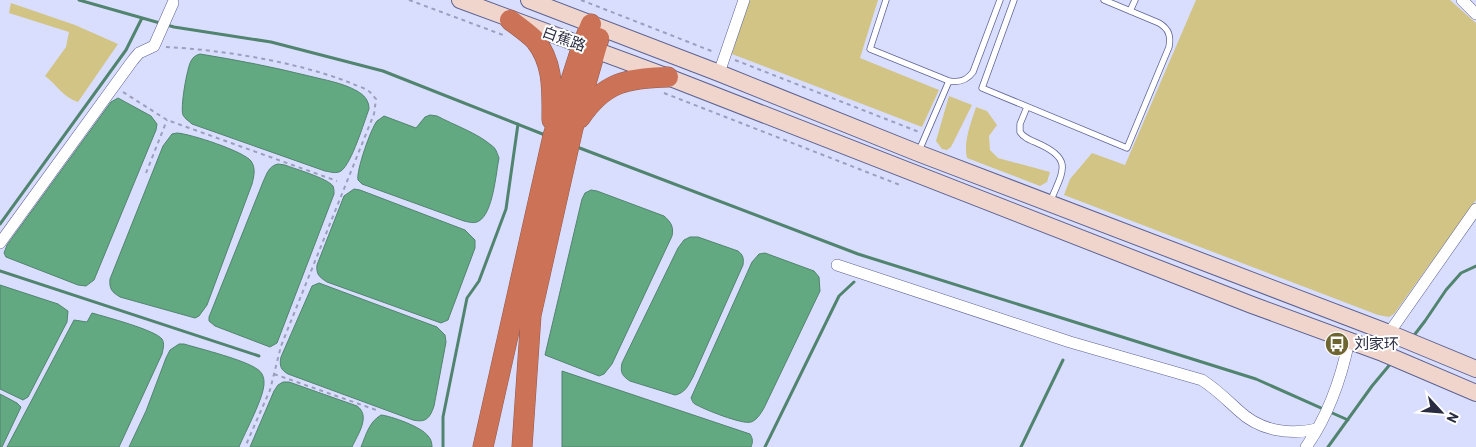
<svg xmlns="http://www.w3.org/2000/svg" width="1476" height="447" font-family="Barlow,'Noto Sans SC',sans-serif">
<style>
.green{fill:#d1c484}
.water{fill:#62a981;stroke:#51846e}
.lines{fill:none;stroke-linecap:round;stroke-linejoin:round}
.stream{stroke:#51846e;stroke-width:3}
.lane-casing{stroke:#5d6392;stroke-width:7}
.street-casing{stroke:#5d6392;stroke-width:12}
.secondary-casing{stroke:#5d6392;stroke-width:18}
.highway-casing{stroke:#935a4f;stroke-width:21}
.path{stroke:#9b9fbb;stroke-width:2;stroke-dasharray:4 4;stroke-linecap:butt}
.lane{stroke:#fff;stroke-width:5.5}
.street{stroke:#fff;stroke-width:11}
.secondary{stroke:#f0d5cd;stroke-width:16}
.highway{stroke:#cc7257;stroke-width:20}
.labels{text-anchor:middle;stroke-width:4;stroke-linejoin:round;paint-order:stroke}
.street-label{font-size:15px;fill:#2a2d41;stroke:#fff}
.poi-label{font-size:15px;fill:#2a2d41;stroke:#fff;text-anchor:start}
</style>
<rect width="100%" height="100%" fill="#d9deff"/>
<path class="green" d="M749,0H878L860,58L939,90L922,127L732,54Z
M1196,0H1450L1476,23V200L1394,314L1389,317L1378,315L1064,195L1070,179L1092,153L1125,165Z
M11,3L75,25L118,44L78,102C64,98 57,85 45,76L66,47L69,32L9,13Z
M949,96L972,105L951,147L947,150L942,149L936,141Z
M976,107L987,111L997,125L989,136L990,150L998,158L1050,172L1047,182L1040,186L967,158C963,142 971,123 976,107Z"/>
<path class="water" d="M200,54C237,60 273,67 309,76C325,80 343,83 357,91C364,95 369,100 369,109C364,122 352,163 341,171C336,174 331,172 325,171L192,124C189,121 185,119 183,115C180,108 187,68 191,61C193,57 196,55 200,54Z
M118,98L151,116L157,124L156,130L94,280L86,286L78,285L6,257L4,253L7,245L111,102Z
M430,115L437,116C454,125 477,133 491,145C496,148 497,153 499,158C496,173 493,213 479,221C474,224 469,222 464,221L362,184L358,180C356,171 371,128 377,121C379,119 382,118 384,116L416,128L425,117Z
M177,133C191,134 243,151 251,161C256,168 254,176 252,184L207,305L199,316L195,318L120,297C112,292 109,289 110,279L163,146L172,134Z
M278,164L285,165C295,169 327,178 333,186C334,189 334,190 334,194L277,343L270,347L215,326L209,321V317L263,182C267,173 269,166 278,164Z
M354,189L360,190L465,230L475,240V248L448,320L441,323L327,282C319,277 316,274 317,265L344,196Z
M591,190L597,191L664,216C671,222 674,227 672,236L612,364L604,374L599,376L545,355L582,199L585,193Z
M690,237H698L738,251C743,255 744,258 743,265L693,377C688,386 685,393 675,395L630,381C622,376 620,372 622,363L678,248L684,240Z
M765,253L814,271L819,277L820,291L764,408C761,413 757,420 751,422C743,425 703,409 695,404C692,402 693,402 691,398L752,262L759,254Z
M319,283L437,327L445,335L446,342L434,406C430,418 426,423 413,420L288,374C281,370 279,366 281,357L309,293L312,286Z
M0,285L58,304L68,311L67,322L28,397L23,400L0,389Z
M92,313C106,317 155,330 162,339C165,344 163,349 162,354L119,447H7L74,320L87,322Z
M179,344H184C201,349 245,360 257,369C262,372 264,377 264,382C265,396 245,432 239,447H129L146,411L166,358L170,350Z
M562,371L750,434C753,439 753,442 751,447H562Z
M283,382H289L357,406C371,416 358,434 352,447H250L274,391L278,385Z
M0,394L17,403L21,407L2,447H0Z
M381,415C391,416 422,427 428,436C431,439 432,443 432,447H361C366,435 369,422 381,415Z"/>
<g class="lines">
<path class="stream" d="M79,0L174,27L271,42L383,71L545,135
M577,147L858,254L1256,379L1348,420
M0,224L126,50L142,18
M0,271L259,356
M1412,338L1425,321L1446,290L1461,273L1476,266
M443,447V417L467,298L479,281L506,209L518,124
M765,447L839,296L854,282
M1021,447L1063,360
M1328,447L1372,386L1392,362"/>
<g class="lane-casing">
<path id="lane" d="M886,0L870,49L949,81C960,83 967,80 973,72L1000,0
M1014,0L982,88L1127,148L1169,47C1171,36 1169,29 1159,23L1104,0
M1130,11L1135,0
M1027,107L1020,124V132C1024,138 1030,140 1037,143C1074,159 1063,171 1050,202
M918,153L949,81"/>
</g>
<g class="street-casing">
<path id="street" d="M1462,0L1476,14
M719,73L744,0
M0,243L133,60L139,53L154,46L173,3
M837,265L1070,342L1202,380C1216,389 1226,399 1238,410C1260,431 1289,435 1317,429
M1380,352L1389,333L1476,209
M1306,447C1329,415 1341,379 1349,341"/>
</g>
<g class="secondary-casing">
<path id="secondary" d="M460,0L668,77L1252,305L1380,352L1476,393
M529,0L719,73L918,153L1389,333L1476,369"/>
</g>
<g class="highway-casing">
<path id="highway" d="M510,20C518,26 528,33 535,40C554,63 552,92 552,120
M580,118C604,82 627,78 668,77
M483,447L553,136L582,46L591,24
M522,447L531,315L573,128L599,38"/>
</g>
<path class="path" d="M409,0L503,35
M581,0L714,52
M166,47C224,50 297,62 351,83C357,86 366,88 371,93C373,95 374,97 376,99L374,114L281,346L270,390L245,447
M735,60L919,132
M123,92L167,120L337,181
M664,93L900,185
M146,173L167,120
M274,374L379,411"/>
<use href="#lane" class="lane"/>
<use href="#street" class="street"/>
<use href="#secondary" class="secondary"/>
<use href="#highway" class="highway"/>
</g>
<defs>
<g id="bus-disc" transform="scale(1.25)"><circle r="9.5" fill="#6f6531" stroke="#fff"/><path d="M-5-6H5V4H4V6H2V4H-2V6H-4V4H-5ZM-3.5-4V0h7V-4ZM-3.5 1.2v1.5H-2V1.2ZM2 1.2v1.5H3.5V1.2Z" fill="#fff"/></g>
</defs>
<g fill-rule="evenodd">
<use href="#bus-disc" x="1337" y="344"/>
</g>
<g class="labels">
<g class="street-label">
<text transform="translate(564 39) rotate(20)" y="5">白蕉路</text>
</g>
<g class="poi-label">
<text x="1354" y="349">刘家环</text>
</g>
</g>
<g transform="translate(1441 412) rotate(116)" stroke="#ffffff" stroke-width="4" paint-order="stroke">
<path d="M0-4L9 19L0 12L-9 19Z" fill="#2a2d41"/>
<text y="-8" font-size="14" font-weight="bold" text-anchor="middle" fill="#2a2d41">N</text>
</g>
</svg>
